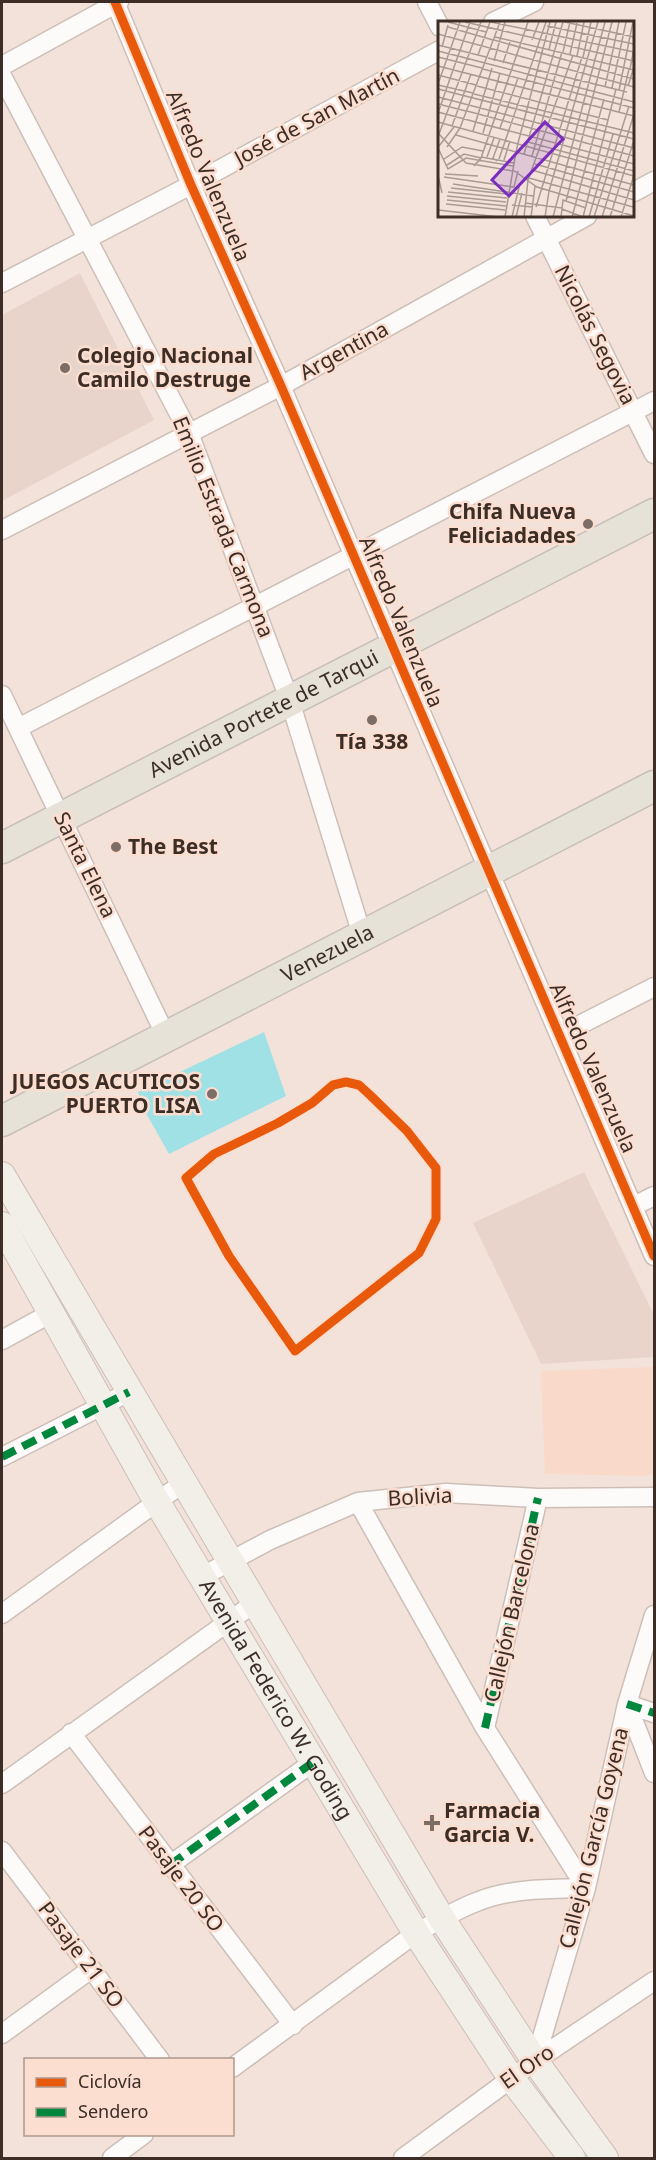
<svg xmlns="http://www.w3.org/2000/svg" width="656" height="2160" font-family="'Noto Sans',sans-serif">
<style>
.built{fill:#f9d9ca}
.education{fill:#e9d4cb}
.water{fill:#a0e1e5}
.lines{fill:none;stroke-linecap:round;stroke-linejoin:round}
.street-casing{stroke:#cdbfb8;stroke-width:21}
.secondary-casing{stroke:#cdbfb8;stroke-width:28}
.primary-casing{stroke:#c8bfba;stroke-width:33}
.street{stroke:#fdfbf9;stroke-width:18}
.secondary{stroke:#f2eee8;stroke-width:26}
.primary{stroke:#e7e2d7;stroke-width:30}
.quiet{stroke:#00873e;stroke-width:8;stroke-dasharray:15 8;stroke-linecap:butt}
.cycleway-casing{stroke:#fcded0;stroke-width:13}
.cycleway{stroke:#e8590c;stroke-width:9}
.poi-dot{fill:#7c6d66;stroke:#fcded0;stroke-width:2}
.labels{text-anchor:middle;stroke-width:5;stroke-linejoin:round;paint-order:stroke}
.street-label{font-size:21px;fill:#3c2e27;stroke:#fcded0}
.poi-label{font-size:21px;font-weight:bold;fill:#3c2e27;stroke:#fcded0;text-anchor:start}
.inset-road{fill:none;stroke:#a99a92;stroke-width:1.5}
.view{fill:#7b2cbf;fill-opacity:0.15;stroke:#7b2cbf;stroke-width:3}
.inset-edge{fill:none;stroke:#3c2e27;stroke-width:3}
</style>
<rect width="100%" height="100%" fill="#f2e2da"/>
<path class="built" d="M654,1367V1473L645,1476L545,1474L541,1371Z"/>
<path class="education" d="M80,273L154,420L2,501V315Z
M584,1172L654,1315V1357L541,1364L473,1223Z"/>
<path class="water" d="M264,1032L286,1096L169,1154L141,1104L138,1092Z"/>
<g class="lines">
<g class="street-casing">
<path id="street" d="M115,2L191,185L281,386L654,1256
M427,2L440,27
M493,22L534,2
M2,66L119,2
M2,76L189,433L290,701L362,935
M634,192L654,181
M535,216L654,454
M2,283L191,185L440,50
M2,530L281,386L587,216
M2,695L166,1036
M18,728L654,401
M560,1035L654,987
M634,1206L654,1196
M2,1340L51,1313
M2,1457L129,1392
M358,1502L485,1728L586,1888
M203,1576L270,1540L358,1502L446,1493L538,1498L654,1497
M2,1614L183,1483
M627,1704L654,1773
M627,1704L654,1713
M485,1728L538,1498
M71,1733L293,2025
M2,1784L256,1602
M2,1851L160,2060
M170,1865L312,1763
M2,2034L91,1969
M535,2061L586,1888L627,1704L654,1615
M232,2068L416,1933C436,1922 457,1909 479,1901C512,1888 551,1889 586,1888
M112,2158L144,2134
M403,2158L535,2061L654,1981"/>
</g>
<g class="secondary-casing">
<g id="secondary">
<path d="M2,1175L442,1919L535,2061L605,2158"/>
<path id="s1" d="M2,1225L157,1502L416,1933L511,2078L572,2158"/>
</g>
</g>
<g class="primary-casing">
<g id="primary">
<path id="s2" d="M2,848L654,514"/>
<path id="s3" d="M2,1121L654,786"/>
</g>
</g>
<use href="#street" class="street"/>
<use href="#secondary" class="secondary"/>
<use href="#primary" class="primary"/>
<path class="quiet" d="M2,1457L129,1392
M627,1704L654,1713
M485,1728L538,1498
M170,1865L312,1763"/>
<g class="cycleway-casing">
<path id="cycleway" d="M115,2L191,185L281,386L654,1256
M346,1082L359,1085L370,1095L407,1131L436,1168V1219L419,1253L295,1351L229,1256L186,1178L214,1154L278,1123L312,1103L333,1085Z"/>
</g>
<use href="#cycleway" class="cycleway"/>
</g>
<g class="poi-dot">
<circle cx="65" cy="368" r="6"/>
<circle cx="588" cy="524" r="6"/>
<circle cx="372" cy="720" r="6"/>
<circle cx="116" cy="847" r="6"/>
<circle cx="212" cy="1094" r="6"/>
<path d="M429 1814h6v6h6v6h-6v6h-6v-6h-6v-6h6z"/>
</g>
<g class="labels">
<g class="street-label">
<text transform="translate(317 117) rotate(-28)" y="7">José de San Martín</text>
<text transform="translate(208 176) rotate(67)" y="7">Alfredo Valenzuela</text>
<text transform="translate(595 335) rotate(63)" y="7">Nicolás Segovia</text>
<text transform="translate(344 351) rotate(-29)" y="7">Argentina</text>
<text transform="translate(223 527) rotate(68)" y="7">Emilio Estrada Carmona</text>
<text transform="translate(401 622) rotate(67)" y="7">Alfredo Valenzuela</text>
<text dy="7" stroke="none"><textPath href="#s2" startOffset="294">Avenida Portete de Tarqui</textPath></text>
<text transform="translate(85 865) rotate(64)" y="7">Santa Elena</text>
<text dy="7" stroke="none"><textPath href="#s3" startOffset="366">Venezuela</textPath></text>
<text transform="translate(593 1068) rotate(66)" y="7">Alfredo Valenzuela</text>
<text transform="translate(420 1497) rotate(-3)" y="7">Bolivia</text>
<text transform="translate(512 1613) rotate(-77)" y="7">Callejón Barcelona</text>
<text dy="7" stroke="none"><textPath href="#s1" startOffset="548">Avenida Federico W. Goding</textPath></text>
<text transform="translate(594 1838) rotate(-76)" y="7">Callejón García Goyena</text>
<text transform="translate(181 1879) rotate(53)" y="7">Pasaje 20 SO</text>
<text transform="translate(81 1955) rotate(53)" y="7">Pasaje 21 SO</text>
<text transform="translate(527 2067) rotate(-35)" y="7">El Oro</text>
</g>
<g class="poi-label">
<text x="77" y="363">Colegio Nacional<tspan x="77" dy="24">Camilo Destruge</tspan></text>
<text x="576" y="519" text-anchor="end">Chifa Nueva<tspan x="576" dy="24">Feliciadades</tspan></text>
<text x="372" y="749" text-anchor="middle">Tía 338</text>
<text x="128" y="854">The Best</text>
<text x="200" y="1089" text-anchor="end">JUEGOS ACUTICOS<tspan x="200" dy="24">PUERTO LISA</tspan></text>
<text x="444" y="1818">Farmacia<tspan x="444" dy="24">Garcia V.</tspan></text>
</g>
</g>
<g transform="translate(438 21)">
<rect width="196" height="196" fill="#f2e2da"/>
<path class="inset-road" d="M10,1L48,11M27,1L196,40M43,1L1,113L28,142L75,150M53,1L196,31M127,1L196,16M109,5L196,23M10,6L55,19M0,13L196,66M57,16L196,49M56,19L196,58M94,19L101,1M0,24L48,36M4,26L10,4M111,28L118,1M0,30L20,35L32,1M125,31L132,1M132,33L139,2M40,34L52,1M139,35L146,1M0,36L44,47M145,36L153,1M50,37L189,71M56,40L67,1M65,42L72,21M0,45L196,95M45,48L196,87M192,48L196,27M15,49L20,35L196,81M0,54L38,64M0,63L22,1M0,64L35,72M39,65L170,99M190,65L196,46M167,66L181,1M174,67L188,1M0,68L196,118M181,69L195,1M36,73L89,86M0,76L196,127M0,83L28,90M90,86L196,112M29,90L85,105M0,91L196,143M181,91L191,48M0,92L15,49M0,101L196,155M14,105L33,53M85,105L196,135M22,107L62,1M62,107L80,57M35,110L54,47M45,112L62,52M18,114L78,131L67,196M90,121L196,150M80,122L112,1M80,122L78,131L196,164M1,125L16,106M9,126L22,107M0,127L10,148L28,137L75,145M86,133L125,1M94,135L124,31M43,136L76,142M49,136L56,117M6,138L24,126L45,130M61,138L108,1M66,139L72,120M59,140L55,137L62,118M97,143L196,171M9,144L26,133L43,137M36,145L43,137L90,1M75,149L99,166L196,195M94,149L196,179M7,153L40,155M0,154L4,172M6,156L76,166L80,150M91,157L195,186M15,163L95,175M13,167L69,173M10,171L69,177M9,175L68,181M9,179L68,185M128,180L174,1M87,182L124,187M8,183L67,189M74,184L94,186M98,186L144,36M124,188L145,196M0,189L61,196M74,196L82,162M78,196L84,172M86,196L90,159L135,34M93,196L97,165M107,196L111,170L160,1M115,196L167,1M123,196L125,179L148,187M134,196L166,78M145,196L178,68M151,196L175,113M156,196L191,85M164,196L196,93M172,196L196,119M183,196L196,154"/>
<path class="view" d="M107,101L125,118L71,175L54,159Z"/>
<rect width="196" height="196" class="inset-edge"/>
</g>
<rect width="656" height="2160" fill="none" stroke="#3c2e27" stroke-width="6"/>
<rect x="24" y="2058" width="210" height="78" fill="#fcded0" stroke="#af988c" stroke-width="1.5"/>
<rect x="36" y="2078" width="30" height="9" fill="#e8590c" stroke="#af988c" stroke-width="1.5"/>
<text x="78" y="2088" font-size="18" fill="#3c2e27">Ciclovía</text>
<rect x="36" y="2108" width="30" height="9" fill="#00873e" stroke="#af988c" stroke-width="1.5"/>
<text x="78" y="2118" font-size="18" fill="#3c2e27">Sendero</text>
</svg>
